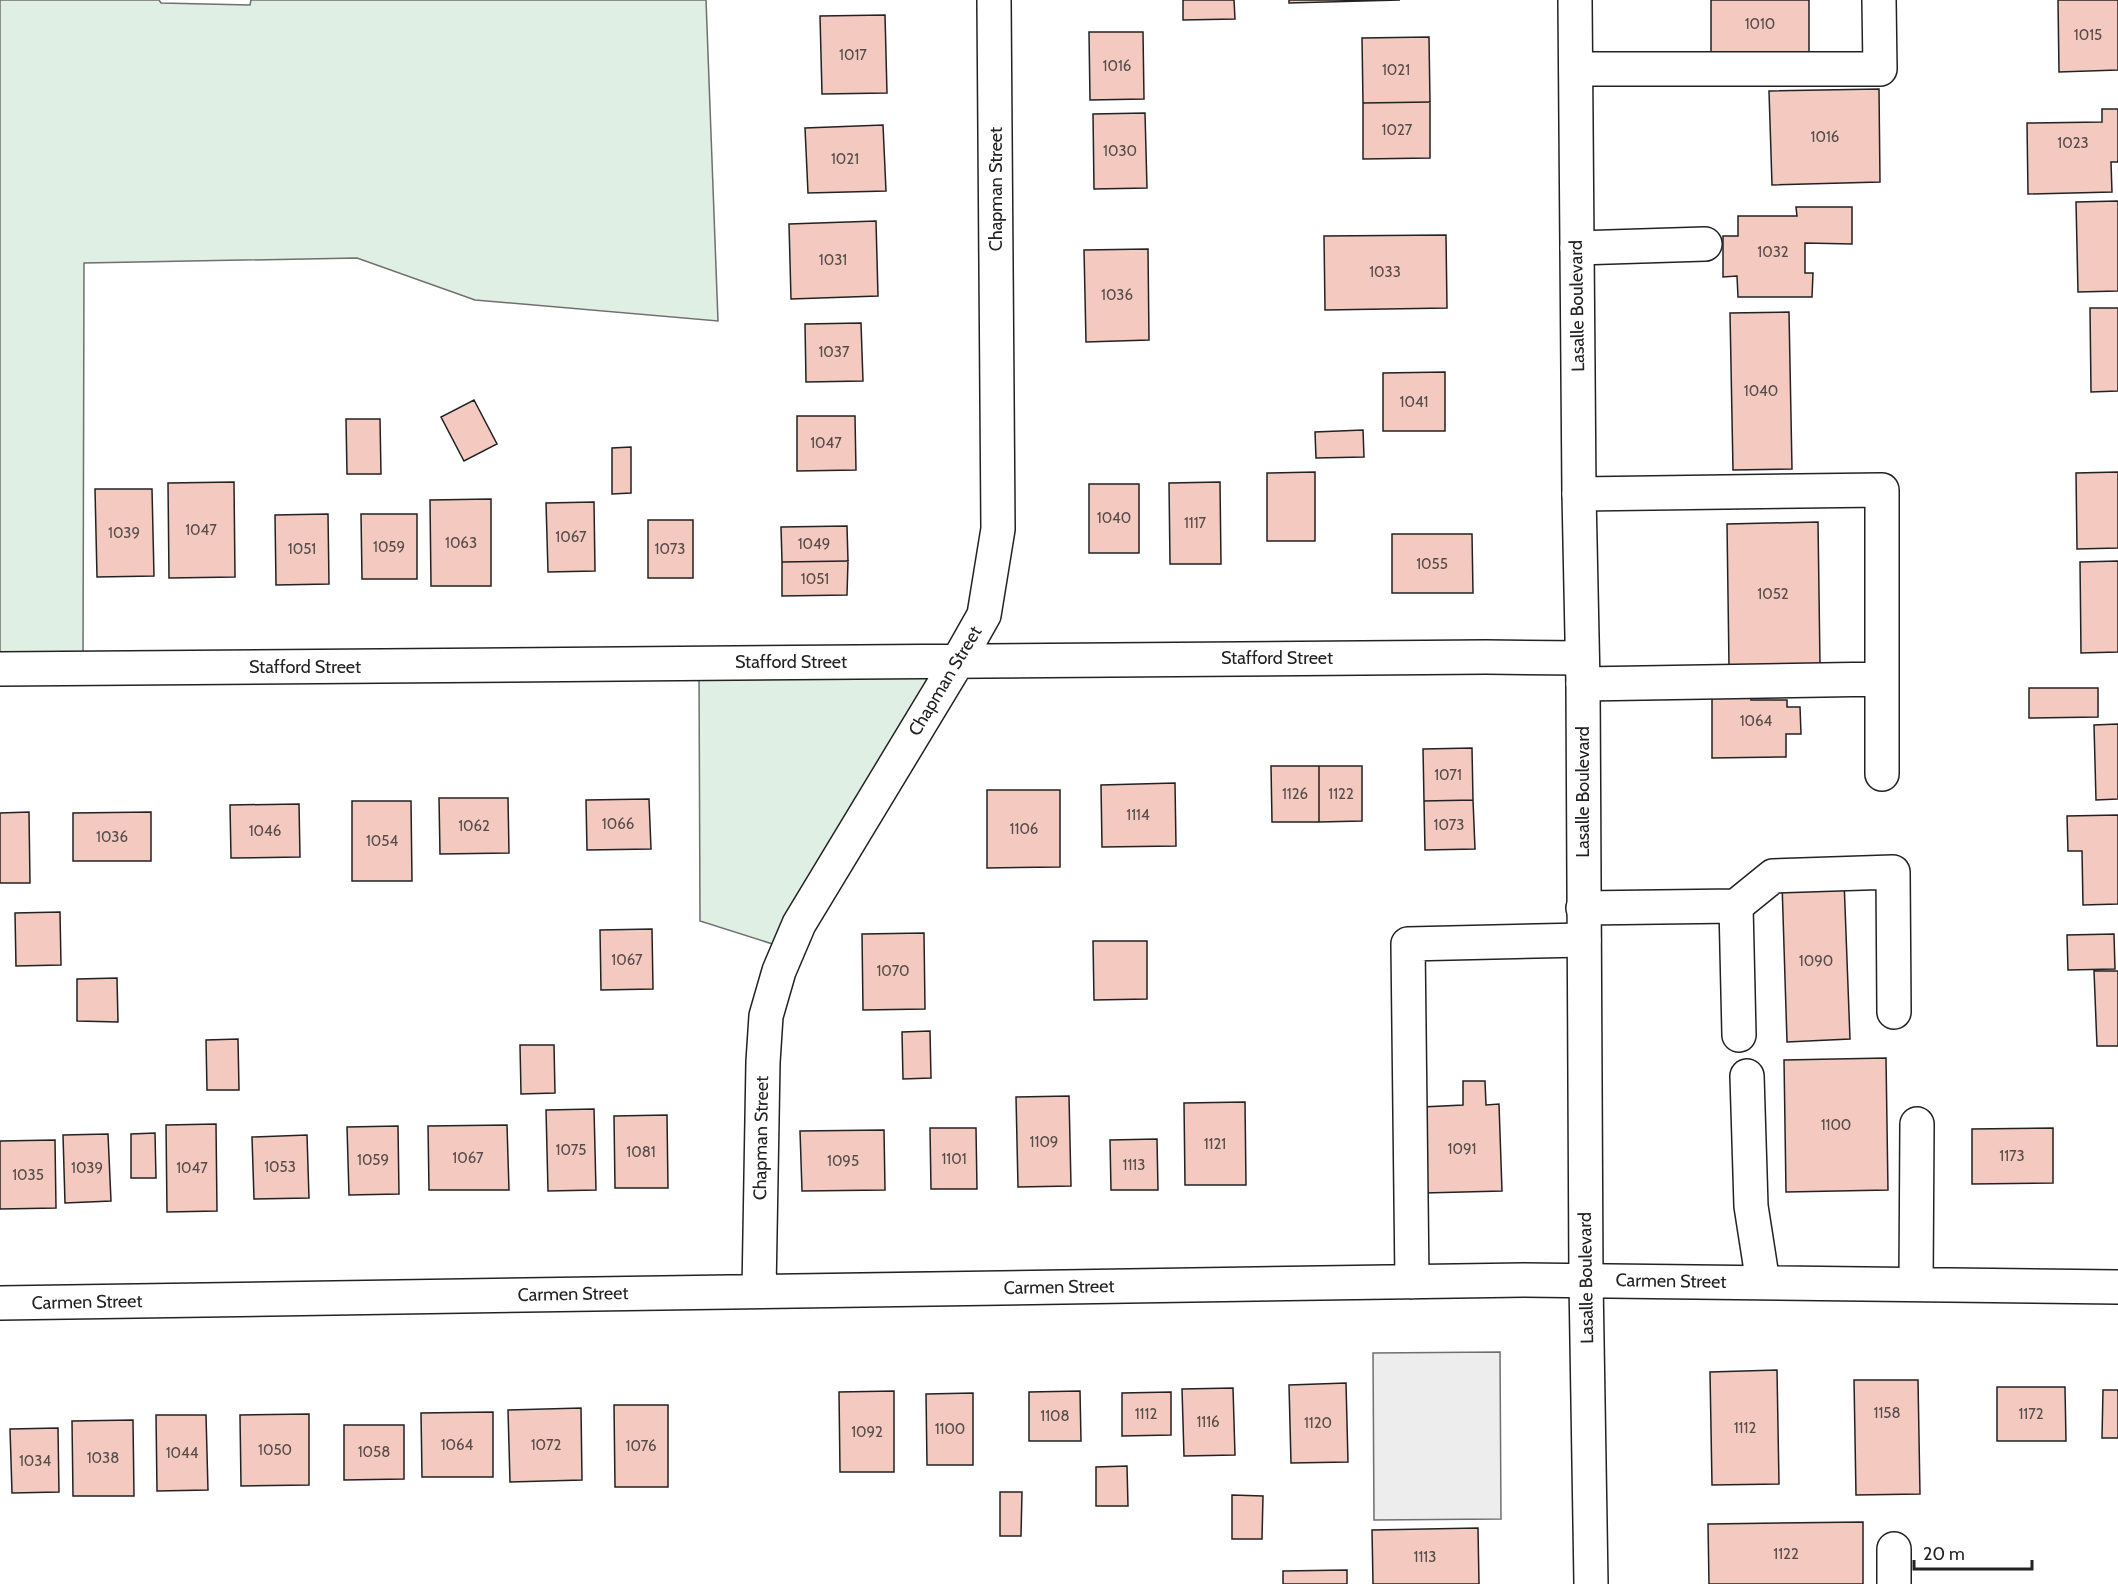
<svg xmlns="http://www.w3.org/2000/svg" width="2118" height="1584" font-family="Cabin,sans-serif">
<style>
.green{fill:#e0efe3;stroke:#6f6f6f;stroke-width:1.5}
.parking{fill:#ededed;stroke:#6f6f6f;stroke-width:1.5}
.building{fill:#f3c9c0;stroke:#222;stroke-width:1.5}
.lines{fill:none;stroke-linecap:round;stroke-linejoin:round}
.minor-casing{stroke:#222;stroke-width:36}
.major-casing{stroke:#222;stroke-width:36}
.minor{stroke:#fff;stroke-width:33}
.major{stroke:#fff;stroke-width:33}
.labels{text-anchor:middle;stroke-width:4.5;stroke-linejoin:round;paint-order:stroke}
.number-label{font-size:15px;fill:#564c4a}
.street-label{font-size:18px;fill:#222;stroke:#fff}
</style>
<rect width="100%" height="100%" fill="#fff"/>
<path class="green" d="M0,0H159L161,3L250,5L251,0H706L718,321L475,300L357,258L84,263L83,665L0,666Z
M950,664L782,947L700,921L699,667Z"/>
<path class="parking" d="M1500,1352L1501,1519L1374,1520L1373,1353Z"/>
<path class="building" d="M1183,0H1234L1235,19L1183,20Z
M1289,0H1400L1289,3Z
M1711,0H1809V57L1711,59Z
M2058,0H2118V70L2059,72Z
M885,15L887,93L822,94L820,16Z
M1089,32H1143L1144,99L1090,100Z
M1429,37L1430,102L1363,103L1362,38Z
M1879,89L1880,182L1772,185L1769,91Z
M1430,102V158L1363,159V103Z
M2102,109H2118V162H2111L2112,192L2028,194L2027,123L2102,122Z
M1145,113L1147,188L1094,189L1093,114Z
M883,125L886,191L808,193L805,128Z
M2118,201V291L2078,292L2076,202Z
M1796,207H1852V244L1805,243V273H1813L1812,297H1738L1737,276L1723,277V236H1738V216H1797Z
M876,221L878,296L791,299L789,224Z
M1446,235L1447,308L1325,310L1324,236Z
M1148,249L1149,340L1086,342L1084,250Z
M2090,308H2118V391L2091,392Z
M1789,312L1792,469L1733,470L1730,313Z
M861,323L863,381L806,382L805,324Z
M1445,372V431H1383V373Z
M474,400L497,444L464,461L441,417Z
M797,416H855L856,470L797,471Z
M346,419H380L381,474H347Z
M1363,430L1364,457L1316,458L1315,432Z
M631,447V493L612,494V448Z
M1315,472V541H1267V473Z
M2118,472V548L2077,549L2076,473Z
M234,482L235,577L169,578L168,483Z
M1220,482L1221,564H1170L1169,483Z
M1089,484H1139V553H1089Z
M95,489H152L154,576L97,577Z
M491,499V586H431L430,500Z
M594,502L595,571L548,572L546,503Z
M328,514L329,584L276,585L275,515Z
M361,514H417V579H362Z
M648,520H693V578H648Z
M1818,522L1820,664L1729,666L1727,524Z
M847,526L848,561L782,562L781,527Z
M1392,534H1472L1473,593H1392Z
M848,561L847,595L782,596V562Z
M2118,561V652L2081,653L2080,562Z
M1712,688H1751V700H1787V707H1800L1801,734H1786V757L1712,758Z
M2029,688H2098V717L2029,718Z
M2118,724V799L2096,800L2094,725Z
M1472,748L1473,800L1424,801L1423,749Z
M1271,766H1319V822H1272Z
M1319,766H1362V821L1319,822Z
M1175,783L1176,846L1102,847L1101,785Z
M987,790H1060V867L987,868Z
M439,798H508L509,853L440,854Z
M649,799L651,849L587,850L586,800Z
M1473,800L1475,849L1425,850L1424,801Z
M352,801H411L412,881H352Z
M299,804L300,857L231,858L230,805Z
M29,812L30,883H0V813Z
M151,812V861H73V813Z
M2118,815V904L2083,905L2082,851H2068L2067,816Z
M1844,880L1850,1039L1787,1042L1782,883Z
M60,912L61,965L16,966L15,913Z
M652,929L653,989L601,990L600,930Z
M924,933L925,1009L863,1010L862,934Z
M2114,934L2115,969L2068,970L2067,935Z
M1093,941H1147V999L1094,1000Z
M2094,971H2118V1046H2097Z
M117,978L118,1022L77,1021V979Z
M930,1031L931,1078L903,1079L902,1032Z
M238,1039L239,1090H207L206,1040Z
M520,1045H554L555,1093L521,1094Z
M1886,1058L1888,1190L1786,1192L1784,1060Z
M1463,1081H1485L1486,1105L1499,1104L1502,1191L1424,1193L1422,1107L1463,1105Z
M1069,1096L1071,1186L1018,1187L1016,1097Z
M1245,1102L1246,1185H1185L1184,1103Z
M594,1109L596,1190L548,1191L546,1110Z
M667,1115L668,1188H615L614,1116Z
M216,1124L217,1211L167,1212L166,1125Z
M507,1125L509,1190H429L428,1126Z
M398,1126L399,1194L349,1195L347,1127Z
M930,1128H976L977,1189H931Z
M2053,1128V1183L1972,1184V1129Z
M884,1130L885,1190L802,1191L800,1131Z
M155,1133L156,1178H131V1134Z
M108,1134L111,1201L65,1203L63,1135Z
M307,1135L309,1198L254,1199L252,1137Z
M1157,1139L1158,1190H1111L1110,1140Z
M55,1140L56,1208L0,1209V1141Z
M1777,1370L1779,1484L1712,1485L1710,1372Z
M1854,1380H1918L1920,1494L1856,1495Z
M1346,1383L1348,1462L1291,1463L1289,1385Z
M1997,1387H2065L2066,1441H1997Z
M1233,1388L1235,1455L1184,1456L1182,1389Z
M2103,1390H2118V1438H2102Z
M894,1391V1472H840L839,1392Z
M1080,1391L1081,1441H1029V1392Z
M1171,1392V1435L1122,1436V1393Z
M973,1393V1465H927L926,1394Z
M614,1405H668V1487H615Z
M581,1408L582,1480L510,1482L508,1410Z
M493,1412V1477H422L421,1413Z
M309,1414V1485L241,1486L240,1415Z
M156,1415H206L208,1490L157,1491Z
M133,1420L134,1496H73L72,1421Z
M344,1425H404V1479L344,1480Z
M58,1428L59,1492L12,1493L10,1429Z
M1127,1466L1128,1506H1096V1467Z
M1000,1492H1022L1021,1536H1000Z
M1232,1495L1263,1496L1262,1539H1232Z
M1863,1522V1584H1709L1708,1524Z
M1478,1528L1479,1584H1373L1372,1530Z
M1347,1570V1584H1283V1571Z"/>
<g class="lines">
<g class="minor-casing">
<path id="minor" d="M1576,69H1880L1879,0
M1577,248L1705,244
M1579,494L1882,490V774
M0,669L1486,657L1582,658
M1583,684L1882,679
M1736,906L1773,876L1893,872L1894,1012
M1583,908L1736,906L1739,1035
M1747,1076L1751,1206L1763,1283
M1412,1282L1408,944L1584,940
M1916,1284L1917,1124
M759,1291L763,1062L766,1016L779,971L799,924L958,661L984,615L998,529L994,0
M0,1303L1524,1280L2118,1287
M1894,1584V1549"/>
</g>
<g class="major-casing">
<path id="major" d="M1575,0L1579,494L1583,684L1586,1280L1591,1584"/>
</g>
<use href="#minor" class="minor"/>
<use href="#major" class="major"/>
</g>
<g class="labels">
<g class="number-label">
<text x="1760" y="29">1010</text>
<text x="2088" y="40">1015</text>
<text x="853" y="60">1017</text>
<text x="1117" y="71">1016</text>
<text x="1396" y="75">1021</text>
<text x="1397" y="135">1027</text>
<text x="1825" y="142">1016</text>
<text x="2073" y="148">1023</text>
<text x="1120" y="156">1030</text>
<text x="845" y="164">1021</text>
<text x="1773" y="257">1032</text>
<text x="833" y="265">1031</text>
<text x="1385" y="277">1033</text>
<text x="1117" y="300">1036</text>
<text x="834" y="357">1037</text>
<text x="1761" y="396">1040</text>
<text x="1414" y="407">1041</text>
<text x="826" y="448">1047</text>
<text x="1114" y="523">1040</text>
<text x="1195" y="528">1117</text>
<text x="201" y="535">1047</text>
<text x="124" y="538">1039</text>
<text x="571" y="542">1067</text>
<text x="461" y="548">1063</text>
<text x="814" y="549">1049</text>
<text x="389" y="552">1059</text>
<text x="302" y="554">1051</text>
<text x="670" y="554">1073</text>
<text x="1432" y="569">1055</text>
<text x="815" y="584">1051</text>
<text x="1773" y="599">1052</text>
<text x="1756" y="726">1064</text>
<text x="1448" y="780">1071</text>
<text x="1295" y="799">1126</text>
<text x="1341" y="799">1122</text>
<text x="1138" y="820">1114</text>
<text x="618" y="829">1066</text>
<text x="1449" y="830">1073</text>
<text x="474" y="831">1062</text>
<text x="1024" y="834">1106</text>
<text x="265" y="836">1046</text>
<text x="112" y="842">1036</text>
<text x="382" y="846">1054</text>
<text x="627" y="965">1067</text>
<text x="1816" y="966">1090</text>
<text x="893" y="976">1070</text>
<text x="1836" y="1130">1100</text>
<text x="1044" y="1147">1109</text>
<text x="1215" y="1149">1121</text>
<text x="1462" y="1154">1091</text>
<text x="571" y="1155">1075</text>
<text x="641" y="1157">1081</text>
<text x="2012" y="1161">1173</text>
<text x="468" y="1163">1067</text>
<text x="954" y="1164">1101</text>
<text x="373" y="1165">1059</text>
<text x="843" y="1166">1095</text>
<text x="1134" y="1170">1113</text>
<text x="280" y="1172">1053</text>
<text x="87" y="1173">1039</text>
<text x="192" y="1173">1047</text>
<text x="28" y="1180">1035</text>
<text x="1887" y="1418">1158</text>
<text x="1146" y="1419">1112</text>
<text x="2031" y="1419">1172</text>
<text x="1055" y="1421">1108</text>
<text x="1208" y="1427">1116</text>
<text x="1318" y="1428">1120</text>
<text x="1745" y="1433">1112</text>
<text x="950" y="1434">1100</text>
<text x="867" y="1437">1092</text>
<text x="457" y="1450">1064</text>
<text x="546" y="1450">1072</text>
<text x="641" y="1451">1076</text>
<text x="275" y="1455">1050</text>
<text x="374" y="1457">1058</text>
<text x="182" y="1458">1044</text>
<text x="103" y="1463">1038</text>
<text x="35" y="1466">1034</text>
<text x="1786" y="1559">1122</text>
<text x="1425" y="1562">1113</text>
</g>
<g class="street-label">
<text transform="translate(996 189) rotate(-90)" y="6">Chapman Street</text>
<text transform="translate(1577 306) rotate(-91)" y="6">Lasalle Boulevard</text>
<text x="1277" y="664">Stafford Street</text>
<text x="791" y="668">Stafford Street</text>
<text x="305" y="673">Stafford Street</text>
<text transform="translate(945 681) rotate(-59)" y="6">Chapman Street</text>
<text transform="translate(1583 792) rotate(-90)" y="6">Lasalle Boulevard</text>
<text transform="translate(761 1138) rotate(-89)" y="6">Chapman Street</text>
<text transform="translate(1586 1278) rotate(-91)" y="6">Lasalle Boulevard</text>
<text transform="translate(1671 1281) rotate(1)" y="6">Carmen Street</text>
<text transform="translate(1059 1287) rotate(-1)" y="6">Carmen Street</text>
<text transform="translate(573 1294) rotate(-1)" y="6">Carmen Street</text>
<text transform="translate(87 1302) rotate(-1)" y="6">Carmen Street</text>
</g>
</g>
<path d="M1914 1560v9h118v-9" fill="none" stroke="#222222" stroke-width="3"/>
<text x="1923" y="1560" font-size="18" fill="#222222" stroke="#ffffff" stroke-width="4.5" paint-order="stroke">20 m</text>
</svg>
